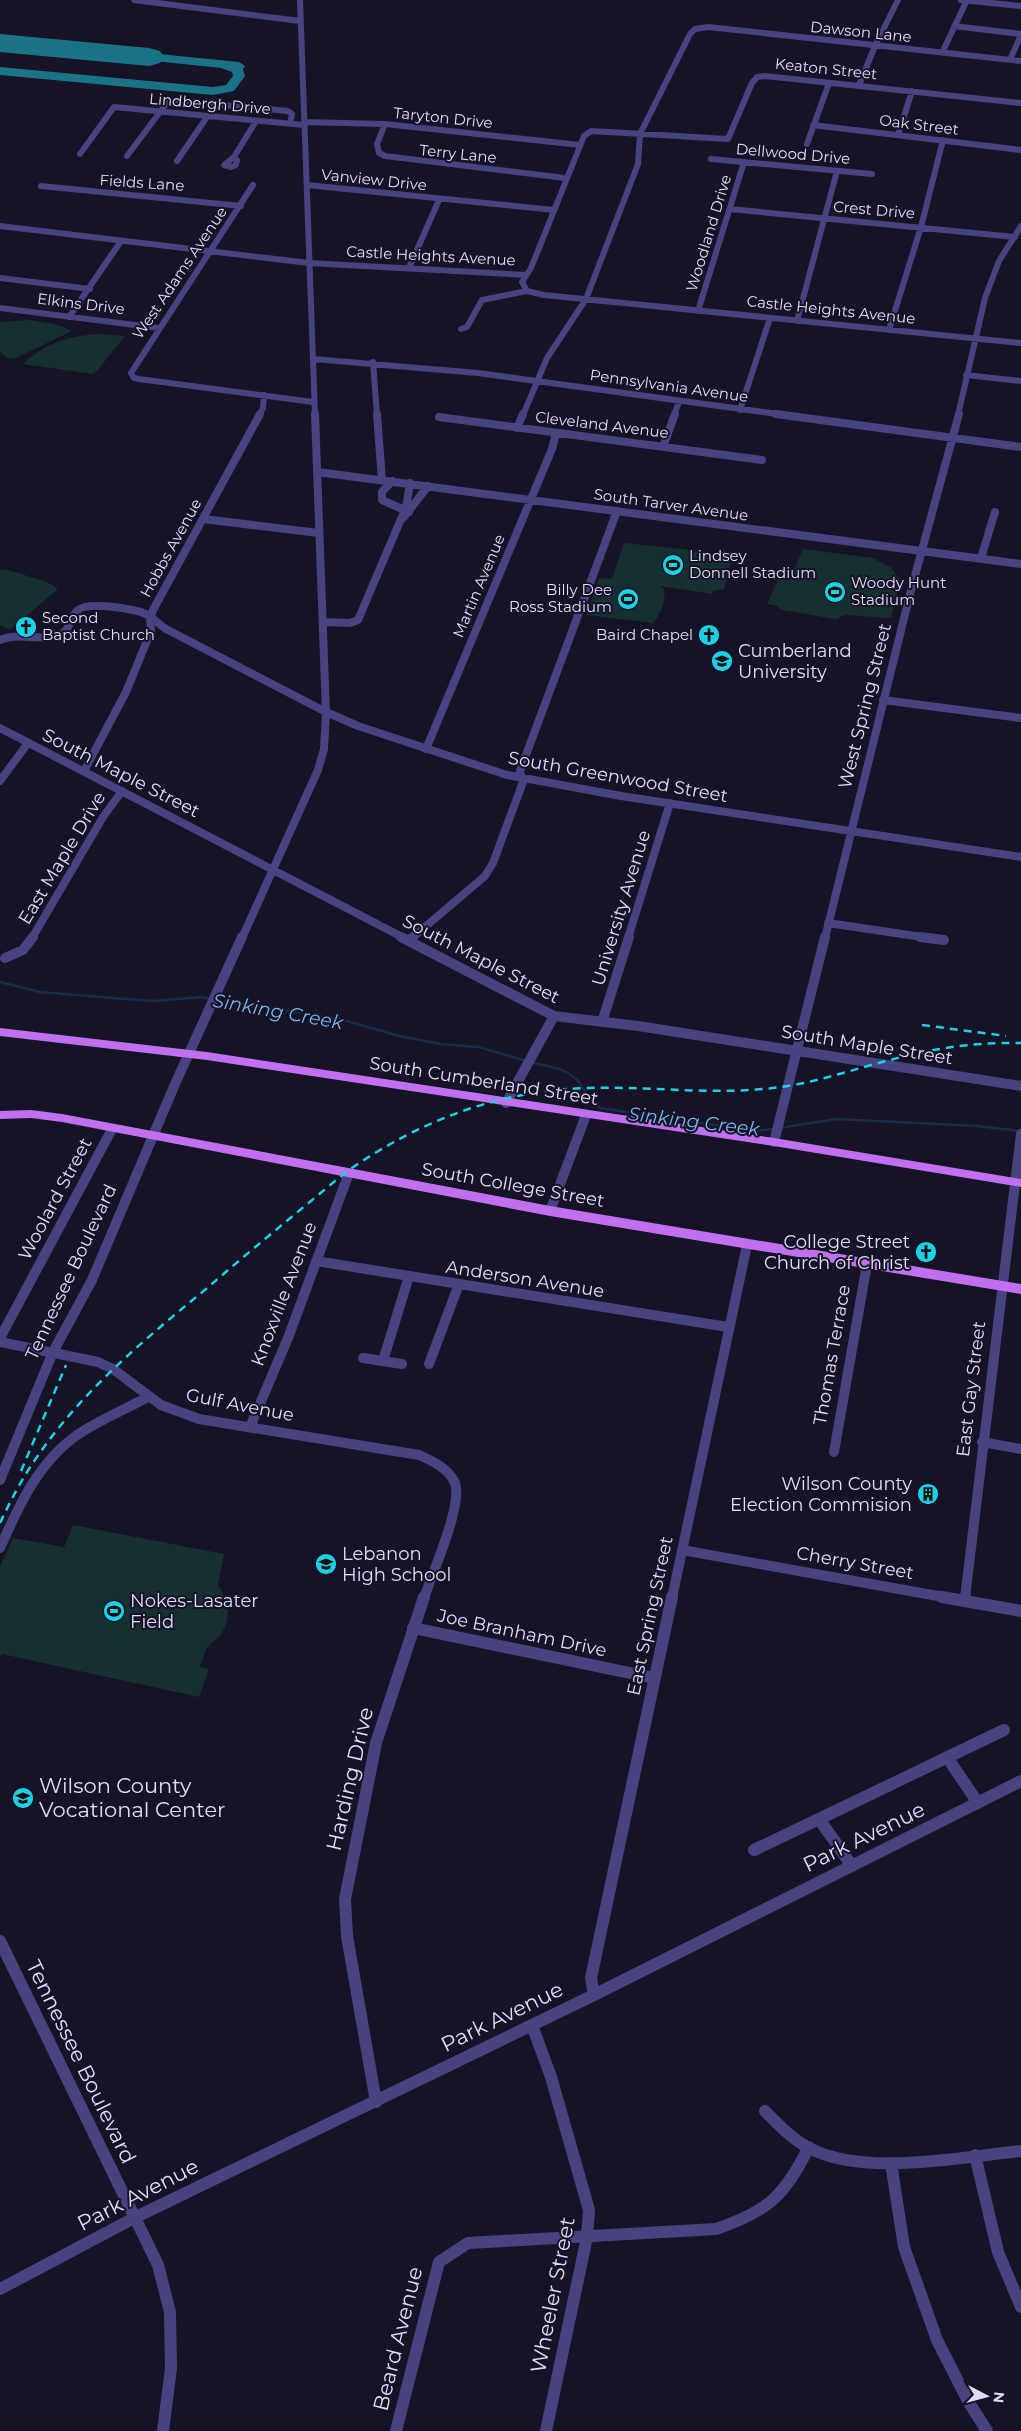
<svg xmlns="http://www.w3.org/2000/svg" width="1021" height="2431" font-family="Montserrat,sans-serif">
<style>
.green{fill:#16302f}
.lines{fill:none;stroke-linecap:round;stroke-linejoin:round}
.stream{stroke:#172b4b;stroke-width:2.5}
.taxiway{fill:#1a7286;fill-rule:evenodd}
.runway{fill:#1a7286;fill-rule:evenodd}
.minor-far3{stroke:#464380;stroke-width:6}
.minor-far2{stroke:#464380;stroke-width:8}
.minor-far1{stroke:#464380;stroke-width:10}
.minor{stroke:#464380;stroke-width:12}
.major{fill:#c06fef;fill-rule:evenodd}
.rail{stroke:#1ed0e5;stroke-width:2.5;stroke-dasharray:8 6;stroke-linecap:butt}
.minor-bridge{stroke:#464380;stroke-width:8}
.labels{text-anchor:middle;stroke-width:4;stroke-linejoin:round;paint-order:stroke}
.far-street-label{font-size:15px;fill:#e0dcfb;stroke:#161326}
.far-poi-label{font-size:15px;fill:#e0dcfb;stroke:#161326;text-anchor:start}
.poi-label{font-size:18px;fill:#e0dcfb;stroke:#161326;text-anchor:start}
.street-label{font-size:18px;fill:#e0dcfb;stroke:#161326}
.water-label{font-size:19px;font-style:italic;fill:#76b6ef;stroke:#161326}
.near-street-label{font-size:21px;fill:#e0dcfb;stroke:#161326}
.near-poi-label{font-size:21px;fill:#e0dcfb;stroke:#161326;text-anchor:start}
</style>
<rect width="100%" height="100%" fill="#161326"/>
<path class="green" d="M29,320L55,324L72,331L16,358L9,359L0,352V322Z
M96,334L125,336L97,371L92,374L23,364C47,342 65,338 96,334Z
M624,543L683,549L731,558L724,589L713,591L712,594L660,586L664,589C666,603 661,613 653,623L586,615L599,578L612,579Z
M803,549L873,558L892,568L900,581L891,618L845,615L836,619L782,610L777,606L767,604L779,577L790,579Z
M5,569L47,582L58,589L10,630L0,625V570Z
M73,1525L224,1554L218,1584C229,1603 233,1620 218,1638C215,1641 209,1644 207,1648C204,1653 202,1661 200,1667L209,1669L199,1697L2,1654L0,1658V1567L13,1538L64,1547Z"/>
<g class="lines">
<path class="stream" d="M0,982L40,992L126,999L154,1001L202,997L211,999
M217,1000L340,1019L399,1036L441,1044L478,1047L523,1060
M534,1063C549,1067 567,1068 578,1081C586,1091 588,1100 600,1108L754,1131L775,1129
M780,1128L836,1119L977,1126L1020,1131"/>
<path class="taxiway" d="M149,53L239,62L245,66L243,69L245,76L234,91L213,95L0,75V67L213,87L226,85L233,76L232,72L221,68L145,60L143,57L145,54Z"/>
<path class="runway" d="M0,34L149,48L160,51L164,57L160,63L149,66L0,52Z"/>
<path class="minor-far3" d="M134,0L300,21
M300,0L315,415
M961,0L1021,6
M954,26L1021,34
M942,53L967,0
M1010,60L1021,35
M859,85L875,46L898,0
M1021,103L765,76L757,77L752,83L728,139L591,131L584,136L531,268L522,282L527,291L544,295L1021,343
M304,122L385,124L580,145
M385,124L377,144L379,153L385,156L565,178
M813,125L1021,150
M898,135L912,91
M807,144L829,83
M80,154L114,107L304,125
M127,156L169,100L288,111L292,114L290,124
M234,157L237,160L236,165L231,167L224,165Z
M234,157L256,121
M711,159L872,174
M177,161L207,117
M253,185L131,373L134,378L139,379L313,402
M307,185L554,210
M41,186L241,206
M730,209L1015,237
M0,226L309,263L526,275
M409,268L439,200
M0,278L90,289
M0,308L159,328
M698,311L744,162
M69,317L121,241
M797,321L837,171
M461,329L467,327L482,300L527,291
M889,330L921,227L943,140
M313,359L478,373L785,415
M373,362L377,415
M966,375L1021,381
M740,410L770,318
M259,415L263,408L264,395
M523,415L547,358L586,299L638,164L640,134L690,34L695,29L708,27L1021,61
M674,415L679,402
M958,415L985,298L999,261L1021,226"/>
<path class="minor-far2" d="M377,414L382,480
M776,414L1021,447
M439,417L762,460
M517,428L523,414
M663,447L675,414
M317,472L1021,564
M392,481L382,492V500L409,512
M406,508L410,483
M404,517L428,486
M203,519L319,533
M981,558L995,512
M323,622L350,623L358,620L404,512
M0,640C19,632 38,641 57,636C71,632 69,618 78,610C88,601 135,609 146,614C154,618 160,626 168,630L326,712L358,726L507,775L621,796L1021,857
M883,700L1021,718
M0,728L404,938
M426,749L552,449L556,433
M84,771L126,692L151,631L150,618L153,610L260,414
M0,781L28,743
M828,923L929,938
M32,938L103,817L122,791
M242,938L318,770L324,749L326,712L315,414
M412,938L485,876L493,863L523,782L520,771L617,511
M628,938L670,803
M825,938L910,594L959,414"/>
<path class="minor-far1" d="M401,937L554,1016L638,1026L1021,1086
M920,937L944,940
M409,940L413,937
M5,958L23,950L33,937
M602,1022L629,937
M506,1103L554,1016
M774,1142L825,937
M550,1211L586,1115
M316,1261L728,1327
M0,1338L112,1129
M0,1342L98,1362L113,1369L161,1405L199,1419L419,1455C433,1461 449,1469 455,1483C463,1505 432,1574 424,1598
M363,1358L402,1364
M383,1361L409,1276
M429,1364L459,1284
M250,1427L288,1338L349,1173
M982,1442L1021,1449
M834,1452L867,1264
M0,1480L53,1352L92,1280L175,1084L242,937
M0,1548C19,1505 38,1463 77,1435C99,1420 124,1410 148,1397
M682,1550L949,1598
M672,1598L747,1245
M965,1598L1021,1134"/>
<path class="minor" d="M942,1597L1021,1611
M965,1600V1597
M413,1628L654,1678
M947,1757L978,1803
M754,1850L819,1819
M852,1866L819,1819L1004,1730
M0,1941L158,2265L170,2312L171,2368L163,2431
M594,1995L591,1978L672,1597
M532,2025L551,2077L589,2210L587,2237L546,2431
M376,2102L347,1936L345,1899L376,1743L424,1597
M765,2111C778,2124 792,2139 809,2148C864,2177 961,2157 1021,2151
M975,2155L998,2252L1021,2307
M891,2163L904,2247L937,2340L968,2401L987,2431
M0,2289L134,2218L594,1995L1021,1781
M396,2431L439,2262L468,2243L716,2229C769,2211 784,2196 809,2147"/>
<path class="major" d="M0,1028L207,1052L774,1138L1021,1179V1187L774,1146L207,1060L0,1036Z
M31,1110L62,1114L550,1206L1021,1284V1294L550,1216L62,1122L31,1118L0,1119V1111Z"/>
<path class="rail" d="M922,1025L1006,1036
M21,1471L66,1365
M0,1523C11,1500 22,1478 37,1457C82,1391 145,1339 206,1289C252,1249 299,1211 346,1172C419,1121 499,1090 588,1088C652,1086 717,1096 781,1087C818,1082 854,1069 890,1060C934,1048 976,1042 1021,1043"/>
<path class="minor-bridge" d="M404,512L406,508"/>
</g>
<defs>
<g id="stadium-disc" transform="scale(1.125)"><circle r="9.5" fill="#1ed0e5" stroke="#161326"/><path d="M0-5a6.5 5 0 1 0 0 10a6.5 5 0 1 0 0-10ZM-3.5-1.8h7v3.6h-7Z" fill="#111"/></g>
<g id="church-disc" transform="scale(1.125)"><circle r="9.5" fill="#1ed0e5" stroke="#161326"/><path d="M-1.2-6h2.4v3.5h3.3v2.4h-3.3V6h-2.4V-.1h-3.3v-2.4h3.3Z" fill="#111"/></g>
<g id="university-disc" transform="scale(1.125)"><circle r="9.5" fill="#1ed0e5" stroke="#161326"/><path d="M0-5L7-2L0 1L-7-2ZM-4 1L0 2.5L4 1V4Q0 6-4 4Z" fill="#111"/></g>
<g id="building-disc" transform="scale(1.125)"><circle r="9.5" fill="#1ed0e5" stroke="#161326"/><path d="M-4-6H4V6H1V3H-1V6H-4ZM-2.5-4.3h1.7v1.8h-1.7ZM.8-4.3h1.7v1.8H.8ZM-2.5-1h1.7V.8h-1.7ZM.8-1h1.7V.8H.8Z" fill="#111"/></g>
<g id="school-disc" transform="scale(1.125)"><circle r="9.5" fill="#1ed0e5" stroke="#161326"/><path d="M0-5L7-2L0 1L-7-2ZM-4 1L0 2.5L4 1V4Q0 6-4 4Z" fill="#111"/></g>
</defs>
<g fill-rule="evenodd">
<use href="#stadium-disc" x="673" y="565"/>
<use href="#stadium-disc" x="835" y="592"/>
<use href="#stadium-disc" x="628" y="599"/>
<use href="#church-disc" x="26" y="627"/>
<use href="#church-disc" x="709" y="635"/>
<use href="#university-disc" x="722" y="661"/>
<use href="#church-disc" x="926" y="1252"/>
<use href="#building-disc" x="928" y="1494"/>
<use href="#school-disc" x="326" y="1564"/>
<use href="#stadium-disc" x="114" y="1611"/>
<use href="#school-disc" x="23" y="1798"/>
</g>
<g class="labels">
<g class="far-street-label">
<text transform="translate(861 32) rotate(6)" y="5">Dawson Lane</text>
<text transform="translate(826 69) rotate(6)" y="5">Keaton Street</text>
<text transform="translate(210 104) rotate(5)" y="5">Lindbergh Drive</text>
<text transform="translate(443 118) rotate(6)" y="5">Taryton Drive</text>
<text transform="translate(919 125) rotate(7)" y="5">Oak Street</text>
<text transform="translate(458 154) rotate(6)" y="5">Terry Lane</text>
<text transform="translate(793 154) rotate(5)" y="5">Dellwood Drive</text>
<text transform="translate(374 180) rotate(6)" y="5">Vanview Drive</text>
<text transform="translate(142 183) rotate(4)" y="5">Fields Lane</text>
<text transform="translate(874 210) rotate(5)" y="5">Crest Drive</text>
<text transform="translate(709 233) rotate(-73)" y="5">Woodland Drive</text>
<text transform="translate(431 256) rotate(3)" y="5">Castle Heights Avenue</text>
<text transform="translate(180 273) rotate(-56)" y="5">West Adams Avenue</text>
<text transform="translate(81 304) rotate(7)" y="5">Elkins Drive</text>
<text transform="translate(831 310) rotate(6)" y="5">Castle Heights Avenue</text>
<text transform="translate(669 386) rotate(8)" y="5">Pennsylvania Avenue</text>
<text transform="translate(602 425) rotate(7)" y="5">Cleveland Avenue</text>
<text transform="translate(671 505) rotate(8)" y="5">South Tarver Avenue</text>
<text transform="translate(171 548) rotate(-61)" y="5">Hobbs Avenue</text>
<text transform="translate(479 586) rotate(-67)" y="5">Martin Avenue</text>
</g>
<g class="far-poi-label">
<text x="689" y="561">Lindsey<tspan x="689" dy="17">Donnell Stadium</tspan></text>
<text x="851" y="588">Woody Hunt<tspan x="851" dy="17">Stadium</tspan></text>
<text x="612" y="595" text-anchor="end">Billy Dee<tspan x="612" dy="17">Ross Stadium</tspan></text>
<text x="42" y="623">Second<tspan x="42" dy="17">Baptist Church</tspan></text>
<text x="693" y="640" text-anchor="end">Baird Chapel</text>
</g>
<g class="poi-label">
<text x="738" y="657">Cumberland<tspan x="738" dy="21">University</tspan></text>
<text x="910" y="1248" text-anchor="end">College Street<tspan x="910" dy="21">Church of Christ</tspan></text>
<text x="912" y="1490" text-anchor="end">Wilson County<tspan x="912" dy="21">Election Commision</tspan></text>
<text x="342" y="1560">Lebanon<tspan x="342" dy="21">High School</tspan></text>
<text x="130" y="1607">Nokes-Lasater<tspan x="130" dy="21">Field</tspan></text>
</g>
<g class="street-label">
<text transform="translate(865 706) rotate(-76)" y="6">West Spring Street</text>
<text transform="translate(121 773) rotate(27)" y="6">South Maple Street</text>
<text transform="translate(618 777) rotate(10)" y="6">South Greenwood Street</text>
<text transform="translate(62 858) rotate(-59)" y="6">East Maple Drive</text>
<text transform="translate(621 908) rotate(-73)" y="6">University Avenue</text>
<text transform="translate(481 959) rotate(27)" y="6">South Maple Street</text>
<text transform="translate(867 1045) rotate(9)" y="6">South Maple Street</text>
<text transform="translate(484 1081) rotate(9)" y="6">South Cumberland Street</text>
<text transform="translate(513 1185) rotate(10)" y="6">South College Street</text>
<text transform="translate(55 1199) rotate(-62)" y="6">Woolard Street</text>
<text transform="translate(71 1272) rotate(-65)" y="6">Tennessee Boulevard</text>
<text transform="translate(525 1279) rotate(9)" y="6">Anderson Avenue</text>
<text transform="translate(284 1294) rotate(-69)" y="6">Knoxville Avenue</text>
<text transform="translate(832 1355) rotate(-80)" y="6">Thomas Terrace</text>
<text transform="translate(971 1389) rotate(-83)" y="6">East Gay Street</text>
<text transform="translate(240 1405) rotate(11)" y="6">Gulf Avenue</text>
<text transform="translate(855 1563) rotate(10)" y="6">Cherry Street</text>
<text transform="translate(650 1616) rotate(-78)" y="6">East Spring Street</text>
<text transform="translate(522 1633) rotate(12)" y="6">Joe Branham Drive</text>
</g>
<g class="water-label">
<text transform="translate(278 1011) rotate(10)" y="7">Sinking Creek</text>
<text transform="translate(694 1121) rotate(7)" y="7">Sinking Creek</text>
</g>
<g class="near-street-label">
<text transform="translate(350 1779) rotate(-77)" y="7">Harding Drive</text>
<text transform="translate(864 1837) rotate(-26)" y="7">Park Avenue</text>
<text transform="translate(502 2017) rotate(-26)" y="7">Park Avenue</text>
<text transform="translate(81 2062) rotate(64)" y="7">Tennessee Boulevard</text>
<text transform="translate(138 2195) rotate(-27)" y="7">Park Avenue</text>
<text transform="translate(553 2295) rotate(-79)" y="7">Wheeler Street</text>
<text transform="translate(398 2339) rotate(-76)" y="7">Beard Avenue</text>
</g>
<g class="near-poi-label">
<text x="39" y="1793">Wilson County<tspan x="39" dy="24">Vocational Center</tspan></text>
</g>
</g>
<g transform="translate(986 2396) rotate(96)" stroke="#161326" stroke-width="4" paint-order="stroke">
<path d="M0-4L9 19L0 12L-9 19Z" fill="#e0dcfb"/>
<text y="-8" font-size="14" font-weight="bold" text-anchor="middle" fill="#e0dcfb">N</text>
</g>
</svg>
